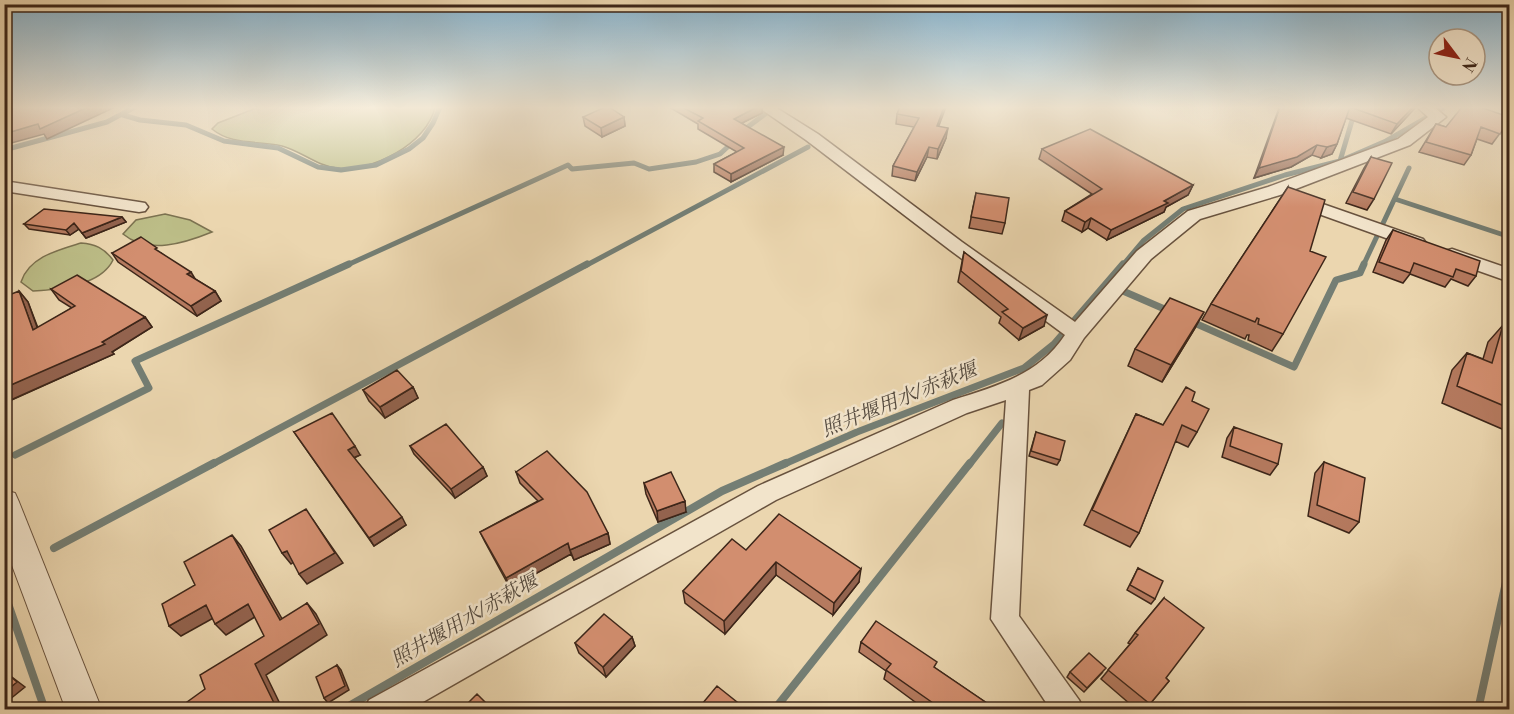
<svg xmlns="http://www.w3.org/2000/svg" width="1514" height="714" font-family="'Libre Bodoni','Noto Serif JP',serif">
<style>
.green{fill:#bcbd87;stroke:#7c7250;stroke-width:1.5}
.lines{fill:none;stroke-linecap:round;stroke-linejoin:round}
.stream-far2{stroke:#747e74;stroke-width:5}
.stream-far1{stroke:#747e74;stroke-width:7}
.stream{stroke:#747e74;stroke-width:8}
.minor-casing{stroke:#68523e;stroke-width:3}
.tertiary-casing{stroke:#68523e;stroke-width:2}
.minor{fill:#f2e4cb;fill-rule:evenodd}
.tertiary{fill:#f2e4cb;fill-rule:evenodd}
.wall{fill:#b57a5f;stroke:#3d2619;stroke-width:1.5}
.shaded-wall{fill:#93634e;stroke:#3d2619;stroke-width:1.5}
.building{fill:#d28e6f;stroke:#3d2619;stroke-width:1.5}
.labels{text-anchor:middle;stroke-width:5;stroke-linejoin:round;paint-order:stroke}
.water-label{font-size:20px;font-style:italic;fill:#544a3f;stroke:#f2e4cb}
</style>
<rect width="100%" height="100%" fill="#ebd6af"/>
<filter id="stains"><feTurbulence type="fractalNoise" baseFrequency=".00333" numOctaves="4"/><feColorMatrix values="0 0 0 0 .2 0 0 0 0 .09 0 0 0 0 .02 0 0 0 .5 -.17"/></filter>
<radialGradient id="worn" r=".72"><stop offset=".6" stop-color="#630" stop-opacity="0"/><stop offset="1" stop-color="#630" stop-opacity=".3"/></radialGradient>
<path class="green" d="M259,107H435C428,143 371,173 337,168C317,166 301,151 282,146C257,140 233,146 212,129L218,123Z
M165,214L190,220L212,232C185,243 148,255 123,234L136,220Z
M81,243C95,244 104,248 113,260C101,285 58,290 33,291L21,282C29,257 58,250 81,243Z"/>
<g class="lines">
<path class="stream-far2" d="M123,115L140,120L186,125L224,141L278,148L318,167L341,170L376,165L409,149L423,138L433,123L440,107
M741,132L773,108
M4,150L107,122L135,107
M1340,161L1356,107
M1395,199L1510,237
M345,266L568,165L572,169L634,163L649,169L696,162L720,154L734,141
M585,266L808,147
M1122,266L1143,241L1183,209L1285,175L1340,161L1386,141L1445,107
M1363,266L1409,168"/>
<path class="stream-far1" d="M1116,288L1169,311
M1190,321L1294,367L1336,280L1360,273L1364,264
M15,455L149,388L135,361L349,264
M211,465L587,264
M782,465L857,432L1024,368L1054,344L1123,264
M969,465L1002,423"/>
<path class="stream" d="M54,548L214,463
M4,592L45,710
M342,710L722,491L786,463
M774,710L970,463
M1478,710L1510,564"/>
<g class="minor-casing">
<path id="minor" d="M758,107H775L818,134L962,242L1075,322L1137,251L1188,211L1268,187L1398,139L1428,117L1417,107H1434L1446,117L1410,145L1280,195L1200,219L1151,259L1084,338L1070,360L1042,385L1029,390L1019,616L1079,700L1084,710H1051L991,619L1006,400L967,413L776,500L409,710H364L369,700L758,486L953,400C996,386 1039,375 1065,335L950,250L806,140Z
M4,181L139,202L145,203L148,207L145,211L139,212L4,191Z
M1297,195L1423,239L1426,243L1423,247H1411L1291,204L1288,200L1291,196Z
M1452,249L1510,269V282L1445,259L1443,255L1445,251Z"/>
</g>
<g class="tertiary-casing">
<path id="tertiary" d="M4,490L15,493L19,502L102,710H66L4,544Z"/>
</g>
<use href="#minor" class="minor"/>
<use href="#tertiary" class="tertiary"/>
</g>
<path class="wall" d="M669,107H762V113L742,123L783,155L731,182L714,172V164L737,152L698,129V124Z
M900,107L939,127L946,138L937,159L927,157L915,181L892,176L893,166L914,127L896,124L897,114Z
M1274,107H1416L1391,134L1346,118L1337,144L1332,154L1321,158L1312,155L1291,167L1254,178L1279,108Z
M583,117H624L625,126L602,137L585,126Z
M1509,121L1492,144L1477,139L1471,155L1464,165L1419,152L1436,124L1446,127Z
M1042,149L1193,185L1188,195L1166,207L1164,212L1107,240L1088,228L1082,232L1062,221L1065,211L1092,194L1039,159Z
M1371,157L1374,199L1367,210L1346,203L1364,168Z
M1288,187L1283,334L1272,351L1248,340L1249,335H1247L1245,339L1202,320L1211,304Z
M976,193L1005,223L1002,234L969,228Z
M122,217L126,222L86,238L79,229L70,235L29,229L24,224Z
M1393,230L1476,276L1468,286L1451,279L1445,287L1410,274L1403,283L1373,272L1386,240Z
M964,252L1044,326L1019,340L999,323L1001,317L958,282Z
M112,253H161L195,279L215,291L221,301L197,316L118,262Z
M51,289L145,317L152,327L112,352L114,354L5,403L19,291L28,302L38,328L72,308L59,300Z
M1503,325L1509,327V432L1442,403L1452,370L1467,353L1483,359L1488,342Z
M1195,328L1162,382L1128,366L1135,349Z
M413,387L418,398L385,418L369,401L363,390Z
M1192,401L1197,432L1188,447L1175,441L1139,533L1130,547L1084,525L1136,414L1163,425Z
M1234,427L1278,464L1270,475L1222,457L1227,438Z
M294,432L360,455L354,458L406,525L374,546Z
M1036,432L1060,460L1057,465L1029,456Z
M410,446L483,467L487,476L455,498L414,454Z
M1324,462L1359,522L1349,533L1308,516L1315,473Z
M516,472L608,533L610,544L574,560L571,554L510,588L485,542L480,532L538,501L520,483Z
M644,483L686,512L658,522L646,494Z
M746,550L859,582L833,615L776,575L725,634L685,603L683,591Z
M1138,568L1155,599L1151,604L1127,590Z
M1164,598L1166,678L1169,681L1145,710H1137L1101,679L1130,644L1128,643L1135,633Z
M632,637L635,646L606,677L579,653L575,643Z
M861,642L935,668L997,710H926L884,679L886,671L859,652Z
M1070,672L1102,673L1084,692L1067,677Z"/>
<path class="shaded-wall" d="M4,107H13L4,111Z
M88,107H115L47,139L44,134L4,145V134Z
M757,107H762V113L734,127V119Z
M944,107H946L935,136L937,126Z
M1413,107H1416L1391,134L1397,124Z
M624,117L625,126L602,137L601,128Z
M948,128L946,138L937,159L938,149Z
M1337,144L1332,154L1321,158L1327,147Z
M1317,145L1312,155L1291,167L1254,178L1259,168Z
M784,147L783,155L731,182V174Z
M929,147L927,157L915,181L917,172Z
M1193,185L1188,195L1166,207L1164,212L1107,240L1111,230Z
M122,217L126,222L86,238L82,233Z
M1091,218L1088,228L1082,232L1085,222Z
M74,223L79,229L70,235L66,230Z
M191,272L197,282L187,274Z
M19,291L28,302L42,341L33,330Z
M215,291L221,301L197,316L191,306Z
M1204,312L1195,328L1162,382L1171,365Z
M1047,315L1044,326L1019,340L1023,328Z
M145,317L152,327L112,352L114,354L4,403V388L102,342Z
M413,387L418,398L385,418L380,407Z
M355,446L360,455L353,458L348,450Z
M483,467L487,476L455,498L451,489Z
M685,501L686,512L658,522L657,511Z
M402,517L406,525L374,546L369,538Z
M313,520L343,563L307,584L299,574Z
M608,533L610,544L574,560L570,550Z
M232,535L241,546L289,631L280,620Z
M568,543L571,554L510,588L506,578Z
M287,551L295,561L291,564L282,553Z
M776,562V575L725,634L724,621Z
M861,569L859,582L833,615L834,603Z
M307,603L316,614L327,635L266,675L283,710H264L255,664Z
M248,604L258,615L226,635L215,624Z
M206,605L217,616L181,636L169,626Z
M632,637L635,646L606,677L603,667Z
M337,665L341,670L349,690L328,703L324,698Z
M4,671L25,687L4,704Z"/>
<path class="building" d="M19,107H88L40,129L38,124L4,134V112Z
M605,107H609L624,117L601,128L583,117Z
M682,107H757L734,119L784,147L731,174L714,164L744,148L698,121L703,118Z
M900,107H944L937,126L948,128L938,149L929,147L917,172L893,166L919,118L897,114Z
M1280,107H1350L1337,144L1327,147L1317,145L1297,157L1259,168Z
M1350,107H1413L1397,124Z
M1462,107H1480L1509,117V121L1500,134L1481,127L1471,155L1426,142L1436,124L1446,127Z
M1090,129L1193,185L1164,201L1168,203L1111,230L1091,218L1085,222L1065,211L1102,189L1042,149Z
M1371,157L1392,163L1374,199L1353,192Z
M1288,187L1325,200L1310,251L1326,257L1283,334L1258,324L1259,319L1257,318L1255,322L1211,304Z
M976,193L1009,198L1005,223L971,217Z
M44,209L122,217L82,233L74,223L66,230L24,224Z
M1393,230L1480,261L1476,276L1456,269L1453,277L1414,263L1410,273L1379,262Z
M141,237L157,248L155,249L191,272L187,274L215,291L191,306L112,253Z
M964,252L1047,315L1023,328L1002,312L1008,309L961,271Z
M77,275L145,317L102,342L105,344L4,388V297L19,291L33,330L75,306L51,289Z
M1170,298L1204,312L1171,365L1135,349Z
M1503,325L1509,327V408L1457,386L1467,353L1492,363Z
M397,370L413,387L380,407L363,390Z
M1186,387L1195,392L1192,401L1209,409L1197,432L1182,425L1139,533L1092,510L1136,414L1163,425Z
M332,413L355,446L348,450L402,517L369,538L294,432Z
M446,424L483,467L451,489L410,446Z
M1234,427L1282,444L1278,464L1230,446Z
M1036,432L1065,441L1060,460L1031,451Z
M547,451L587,492L608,533L570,550L568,543L506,578L480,532L543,499L516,472Z
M1324,462L1365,478L1359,522L1317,505Z
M671,472L685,501L657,511L644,483Z
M306,509L335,553L299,574L287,551L282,553L269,530Z
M779,514L861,569L834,603L776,562L724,621L683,591L732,539L746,550Z
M232,535L280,620L307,603L319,624L255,664L274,703L264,710H176L205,689L200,675L264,636L248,604L215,624L206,605L169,626L162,604L195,585L184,562Z
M1138,568L1163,581L1155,599L1130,585Z
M1164,598L1204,628L1166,678L1169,681L1150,704L1108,670L1138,635L1135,633Z
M604,614L632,637L603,667L575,643Z
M876,621L937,662L934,667L997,710H938L931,705L933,703L886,670L891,664L861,642Z
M1089,653L1106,668L1087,688L1070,672Z
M337,665L345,686L324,698L316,677Z
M4,671L17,682L4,693Z
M717,686L747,710H697Z
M477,694L493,710H461Z"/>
<linearGradient id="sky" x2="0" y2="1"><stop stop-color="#88b6d2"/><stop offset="0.52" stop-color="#f6eddb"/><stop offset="1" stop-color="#f6eddb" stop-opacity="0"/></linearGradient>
<rect width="1514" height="207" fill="url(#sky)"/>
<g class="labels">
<g class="water-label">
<text transform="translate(899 399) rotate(-22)" y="7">照井堰用水/赤萩堰</text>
<text transform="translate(464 620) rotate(-30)" y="7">照井堰用水/赤萩堰</text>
</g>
</g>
<rect width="1514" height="714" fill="none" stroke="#ebd6af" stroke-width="24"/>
<rect x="6" y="6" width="1502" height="702" fill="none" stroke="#3d2619" stroke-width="3"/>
<rect x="12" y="12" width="1490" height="690" fill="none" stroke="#3d2619" stroke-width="1.5"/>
<g transform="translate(1457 57) rotate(122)"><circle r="28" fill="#f2e4cb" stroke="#aa9884" stroke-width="1.5"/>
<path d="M0-4.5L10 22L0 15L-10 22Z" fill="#8f2418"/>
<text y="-9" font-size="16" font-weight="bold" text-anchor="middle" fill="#3d2619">N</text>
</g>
<rect width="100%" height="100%" filter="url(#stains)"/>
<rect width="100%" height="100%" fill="url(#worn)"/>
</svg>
